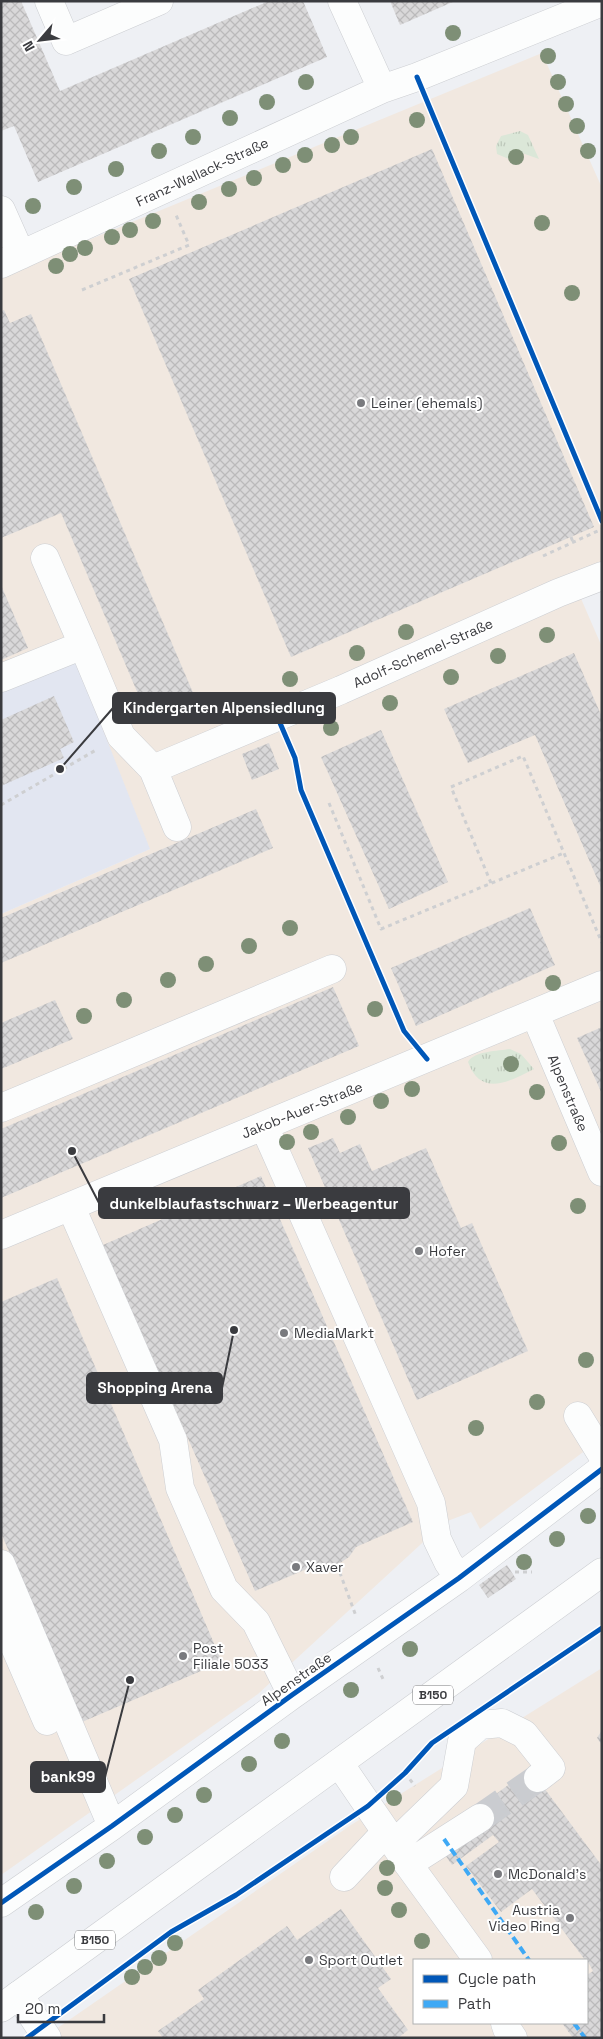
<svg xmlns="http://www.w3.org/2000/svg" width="603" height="2039" font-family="'Space Grotesk',sans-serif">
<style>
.commercial{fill:#f1e8e0;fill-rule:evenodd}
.built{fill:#e2e6f1}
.grass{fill:url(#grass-tufts)}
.building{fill:url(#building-cross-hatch)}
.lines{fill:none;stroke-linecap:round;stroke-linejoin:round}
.minor-tunnel{stroke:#caccd0;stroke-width:28;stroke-dasharray:28 14;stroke-linecap:butt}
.minor-casing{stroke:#ccced2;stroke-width:29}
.major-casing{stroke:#ccced2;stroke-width:29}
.path{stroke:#cecfd1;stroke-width:3;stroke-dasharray:4 4;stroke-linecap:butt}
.minor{stroke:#fcfdfd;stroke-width:28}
.major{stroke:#fcfdfd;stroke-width:28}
.quiet{stroke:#3fa9f5;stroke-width:4;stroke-dasharray:8 4;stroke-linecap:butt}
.cycleway-casing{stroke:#fff;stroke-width:8}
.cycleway{stroke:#0057b8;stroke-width:5}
.tree{fill:#7e8f76}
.poi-dot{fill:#797a7e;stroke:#fff;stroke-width:2}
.labels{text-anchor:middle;stroke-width:4;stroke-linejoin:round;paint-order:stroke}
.shield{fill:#fff;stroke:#757679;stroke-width:1}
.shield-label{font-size:12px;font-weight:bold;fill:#3a3b3f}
.street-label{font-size:14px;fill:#3a3b3f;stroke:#fff}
.poi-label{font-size:14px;fill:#3a3b3f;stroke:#fff;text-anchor:start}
.leader{fill:none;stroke:#3a3b3f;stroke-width:2}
.callout-dot{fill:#3a3b3f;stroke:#fff;stroke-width:2}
.callout{fill:#3a3b3f;stroke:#3a3b3f;stroke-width:2}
.callout-label{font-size:15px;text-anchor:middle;font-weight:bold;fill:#fff}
</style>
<defs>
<pattern id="grass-tufts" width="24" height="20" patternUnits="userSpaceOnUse" patternTransform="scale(1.25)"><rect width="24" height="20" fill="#dbe7d8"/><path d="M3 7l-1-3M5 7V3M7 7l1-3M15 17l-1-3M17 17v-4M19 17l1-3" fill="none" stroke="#bdc7ba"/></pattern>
<pattern id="building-cross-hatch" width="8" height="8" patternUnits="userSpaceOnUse" patternTransform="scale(1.25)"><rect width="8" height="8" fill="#d9d8d9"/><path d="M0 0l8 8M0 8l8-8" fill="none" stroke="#bbbabb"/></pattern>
</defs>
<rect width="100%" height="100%" fill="#eef0f4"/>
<path class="commercial" d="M542,53L602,188V585L579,594L602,647V1438L480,1529L471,1512L445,1522L258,1694L1,1875V914L150,849L1,689V276Z
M602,1668V2038H43L351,1825ZM414,1960H587V2023H414Z"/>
<path class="built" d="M75,659L150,849L1,914V689Z"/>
<path class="grass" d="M520,131L528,135L539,159L522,153L518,163L497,154L496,146L501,136Z
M510,1049L521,1054L534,1069C510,1081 481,1098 468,1062C474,1051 498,1051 510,1049Z"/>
<path class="building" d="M1,1H21L60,91L269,1H303L327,57L38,182L14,126L1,131Z
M390,1H455L400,25Z
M432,149L594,527L291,657L129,279Z
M4,310L10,323L31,314L194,695L147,715L61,513L1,538V311Z
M1,585L28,648L1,660Z
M574,653L602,717V890L535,735L468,763L444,709Z
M54,696L74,742L60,749L64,758L1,786V720Z
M381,730L448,882L389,909L321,757Z
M269,743L279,769L252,780L242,754Z
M256,809L273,848L1,963V918Z
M530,908L555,965L416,1026L391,968Z
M333,987L359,1046L1,1198V1129Z
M55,1000L73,1039L1,1069V1023Z
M602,1027V1094L577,1038Z
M333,1138L340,1153L360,1144L372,1171L426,1148L461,1228L472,1223L528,1351L417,1400L308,1148Z
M261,1176L413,1522L356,1547L349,1557L337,1565L322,1569L309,1568L255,1591L103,1245Z
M57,1278L222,1662L82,1722L1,1533V1302Z
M507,1565L516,1579L488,1598L479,1585Z
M602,1730V1745L597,1738Z
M530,1769L602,1866V2038H573L562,2023H587V1975L593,1971L587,1960H585L532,1889L501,1912L466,1866L499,1842L493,1835L452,1865L445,1855L474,1810Z
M341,1909L391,1979L378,1988L408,2030L398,2038H163L158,2031L204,1999L198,1990L287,1926L297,1940Z"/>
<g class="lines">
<path class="minor-tunnel" d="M480,1818L538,1778"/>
<g class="minor-casing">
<path id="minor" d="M49,1L66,41L159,1
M342,1L382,89
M1,210L21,255
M1,264L382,89L417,77L602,2
M45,558L83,645
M1,678L83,645L121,736L153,769L341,690L558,593L602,576
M153,769L177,827
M535,1014L602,1172
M1,1108L332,969
M264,1126L431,1503L437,1539L448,1562L459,1578
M71,1207L173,1440L180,1488L224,1589L256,1622L292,1695
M1,1235L602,985
M578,1416L602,1455
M1,1564L112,1826
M1,1615L47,1721
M339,1763L408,1864L478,1960
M394,1844L454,1786L462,1741L480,1725L502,1723L524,1734L551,1768L538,1778
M408,1864L480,1818
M344,1877L386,1832
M1,1903L112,1826L292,1695L459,1578L602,1469
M19,1995L47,2038
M505,2023L507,2029L513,2038"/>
</g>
<g class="major-casing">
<path id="major" d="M1,2008L602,1572"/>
</g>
<path class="path" d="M82,290L189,245L176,215
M571,537L573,542
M543,556L602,529
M329,803L381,929L564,853
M1,805L96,750
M491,883L451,787L523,756L602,943
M337,1565L356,1616
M515,1572H532
M378,1668L383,1679
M405,1773L415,1786"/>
<use href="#minor" class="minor"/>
<use href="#major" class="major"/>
<path class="quiet" d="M444,1839L529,1960
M574,2023L585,2038"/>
<g class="cycleway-casing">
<path id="cycleway" d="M417,77L602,521
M277,716L295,758L301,790L404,1031L427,1059
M1,1903L112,1826L292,1695L459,1578L602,1469
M27,2038L171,1932L236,1895L368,1806L405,1773L432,1743L602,1628"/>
</g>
<use href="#cycleway" class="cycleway"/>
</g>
<g class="tree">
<circle cx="453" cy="33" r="8"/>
<circle cx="548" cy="56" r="8"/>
<circle cx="306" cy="82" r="8"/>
<circle cx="558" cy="82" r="8"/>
<circle cx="267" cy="102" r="8"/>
<circle cx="566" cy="104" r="8"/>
<circle cx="230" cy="118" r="8"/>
<circle cx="417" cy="120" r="8"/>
<circle cx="577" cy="126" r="8"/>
<circle cx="193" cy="137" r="8"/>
<circle cx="351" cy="137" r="8"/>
<circle cx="332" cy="145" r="8"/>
<circle cx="159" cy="151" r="8"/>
<circle cx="588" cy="151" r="8"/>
<circle cx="305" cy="155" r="8"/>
<circle cx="516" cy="157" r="8"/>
<circle cx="283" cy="165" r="8"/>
<circle cx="116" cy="169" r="8"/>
<circle cx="254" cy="178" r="8"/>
<circle cx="74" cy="187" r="8"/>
<circle cx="229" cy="189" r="8"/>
<circle cx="199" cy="202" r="8"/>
<circle cx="33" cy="206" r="8"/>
<circle cx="153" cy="221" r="8"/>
<circle cx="542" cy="223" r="8"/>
<circle cx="130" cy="230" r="8"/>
<circle cx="112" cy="237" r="8"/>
<circle cx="85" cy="248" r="8"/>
<circle cx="70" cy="254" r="8"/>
<circle cx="56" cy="266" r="8"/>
<circle cx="572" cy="293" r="8"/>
<circle cx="406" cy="632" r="8"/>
<circle cx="547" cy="635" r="8"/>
<circle cx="357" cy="653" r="8"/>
<circle cx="498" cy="656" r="8"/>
<circle cx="451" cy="677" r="8"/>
<circle cx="290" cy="679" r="8"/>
<circle cx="390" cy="703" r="8"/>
<circle cx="331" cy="728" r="8"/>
<circle cx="290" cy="928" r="8"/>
<circle cx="249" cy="946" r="8"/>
<circle cx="206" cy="964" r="8"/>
<circle cx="168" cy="980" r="8"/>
<circle cx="553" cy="983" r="8"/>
<circle cx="124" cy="1000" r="8"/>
<circle cx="375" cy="1009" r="8"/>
<circle cx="84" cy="1016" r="8"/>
<circle cx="511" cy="1064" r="8"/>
<circle cx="412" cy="1089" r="8"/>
<circle cx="537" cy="1092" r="8"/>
<circle cx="381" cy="1101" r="8"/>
<circle cx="348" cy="1117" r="8"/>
<circle cx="311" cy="1132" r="8"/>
<circle cx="287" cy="1142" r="8"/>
<circle cx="559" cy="1143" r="8"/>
<circle cx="578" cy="1206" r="8"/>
<circle cx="586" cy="1360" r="8"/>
<circle cx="537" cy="1402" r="8"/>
<circle cx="476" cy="1428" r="8"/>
<circle cx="588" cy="1516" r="8"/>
<circle cx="557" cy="1539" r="8"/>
<circle cx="524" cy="1562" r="8"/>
<circle cx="410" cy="1649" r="8"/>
<circle cx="351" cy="1690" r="8"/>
<circle cx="282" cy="1741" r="8"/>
<circle cx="249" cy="1764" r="8"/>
<circle cx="204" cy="1795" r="8"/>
<circle cx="394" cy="1798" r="8"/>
<circle cx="175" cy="1815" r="8"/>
<circle cx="145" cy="1837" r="8"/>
<circle cx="107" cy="1861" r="8"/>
<circle cx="387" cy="1868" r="8"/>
<circle cx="74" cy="1886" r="8"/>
<circle cx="385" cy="1888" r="8"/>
<circle cx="399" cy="1910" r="8"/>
<circle cx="36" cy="1912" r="8"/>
<circle cx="422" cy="1941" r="8"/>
<circle cx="175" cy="1943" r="8"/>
<circle cx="159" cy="1958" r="8"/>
<circle cx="145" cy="1967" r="8"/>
<circle cx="132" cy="1977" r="8"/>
</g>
<g class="poi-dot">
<circle cx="361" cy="403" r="5"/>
<circle cx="419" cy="1251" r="5"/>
<circle cx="284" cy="1333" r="5"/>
<circle cx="296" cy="1567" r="5"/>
<circle cx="183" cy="1656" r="5"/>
<circle cx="498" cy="1874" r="5"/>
<circle cx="570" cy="1918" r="5"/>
<circle cx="309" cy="1960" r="5"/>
</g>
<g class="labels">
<g class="shield">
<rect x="413" y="1685.5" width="40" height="19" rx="4"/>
<rect x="75" y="1930.5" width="40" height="19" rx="4"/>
</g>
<g class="shield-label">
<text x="433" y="1699">B150</text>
<text x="95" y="1944">B150</text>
</g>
<g class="street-label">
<text transform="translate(202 172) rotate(-25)" y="5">Franz-Wallack-Straße</text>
<text transform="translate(423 653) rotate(-24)" y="5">Adolf-Schemel-Straße</text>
<text transform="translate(568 1093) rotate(67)" y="5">Alpenstraße</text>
<text transform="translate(302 1110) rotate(-22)" y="5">Jakob-Auer-Straße</text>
<text transform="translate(296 1679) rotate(-35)" y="5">Alpenstraße</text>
</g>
<g class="poi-label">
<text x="371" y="408">Leiner (ehemals)</text>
<text x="429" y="1256">Hofer</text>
<text x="294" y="1338">MediaMarkt</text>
<text x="306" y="1572">Xaver</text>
<text x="193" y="1653">Post<tspan x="193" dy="16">Filiale 5033</tspan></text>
<text x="508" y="1879">McDonald's</text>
<text x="560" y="1915" text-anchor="end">Austria<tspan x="560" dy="16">Video Ring</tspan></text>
<text x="319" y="1965">Sport Outlet</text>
</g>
</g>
<path class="leader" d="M60 769L113 708M72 1151L99 1203M234 1330L222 1388M130 1680L105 1777"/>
<g class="callout-dot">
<circle cx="60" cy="769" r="5"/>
<circle cx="72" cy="1151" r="5"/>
<circle cx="234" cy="1330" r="5"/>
<circle cx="130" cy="1680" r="5"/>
</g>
<g class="callout">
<rect x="113" y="693" width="222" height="30" rx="5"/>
<rect x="99" y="1188" width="310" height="30" rx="5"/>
<rect x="87" y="1373" width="135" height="30" rx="5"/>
<rect x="31" y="1762" width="74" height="30" rx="5"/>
</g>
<g class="callout-label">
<text x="224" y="713">Kindergarten Alpensiedlung</text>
<text x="254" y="1209">dunkelblaufastschwarz – Werbeagentur</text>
<text x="155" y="1393">Shopping Arena</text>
<text x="68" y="1782">bank99</text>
</g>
<rect width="603" height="2039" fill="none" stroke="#3a3b3f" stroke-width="5"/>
<rect x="413" y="1959" width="175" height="65" fill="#ffffff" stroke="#b0b1b2"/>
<rect x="423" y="1975" width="25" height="8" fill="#0057b8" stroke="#b0b1b2"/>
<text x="458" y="1984" font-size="15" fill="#3a3b3f">Cycle path</text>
<rect x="423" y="2000" width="25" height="8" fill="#3fa9f5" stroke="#b0b1b2"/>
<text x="458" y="2009" font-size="15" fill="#3a3b3f">Path</text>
<g transform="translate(40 40) rotate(242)" stroke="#ffffff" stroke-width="4" paint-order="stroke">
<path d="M0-4L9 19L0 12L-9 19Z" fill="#3a3b3f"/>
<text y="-8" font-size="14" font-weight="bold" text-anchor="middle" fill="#3a3b3f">N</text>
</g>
<path d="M18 2014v8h86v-8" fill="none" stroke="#3a3b3f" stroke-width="2.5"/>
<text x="25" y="2014" font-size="15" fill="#3a3b3f" stroke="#ffffff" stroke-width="4" paint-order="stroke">20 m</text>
</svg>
